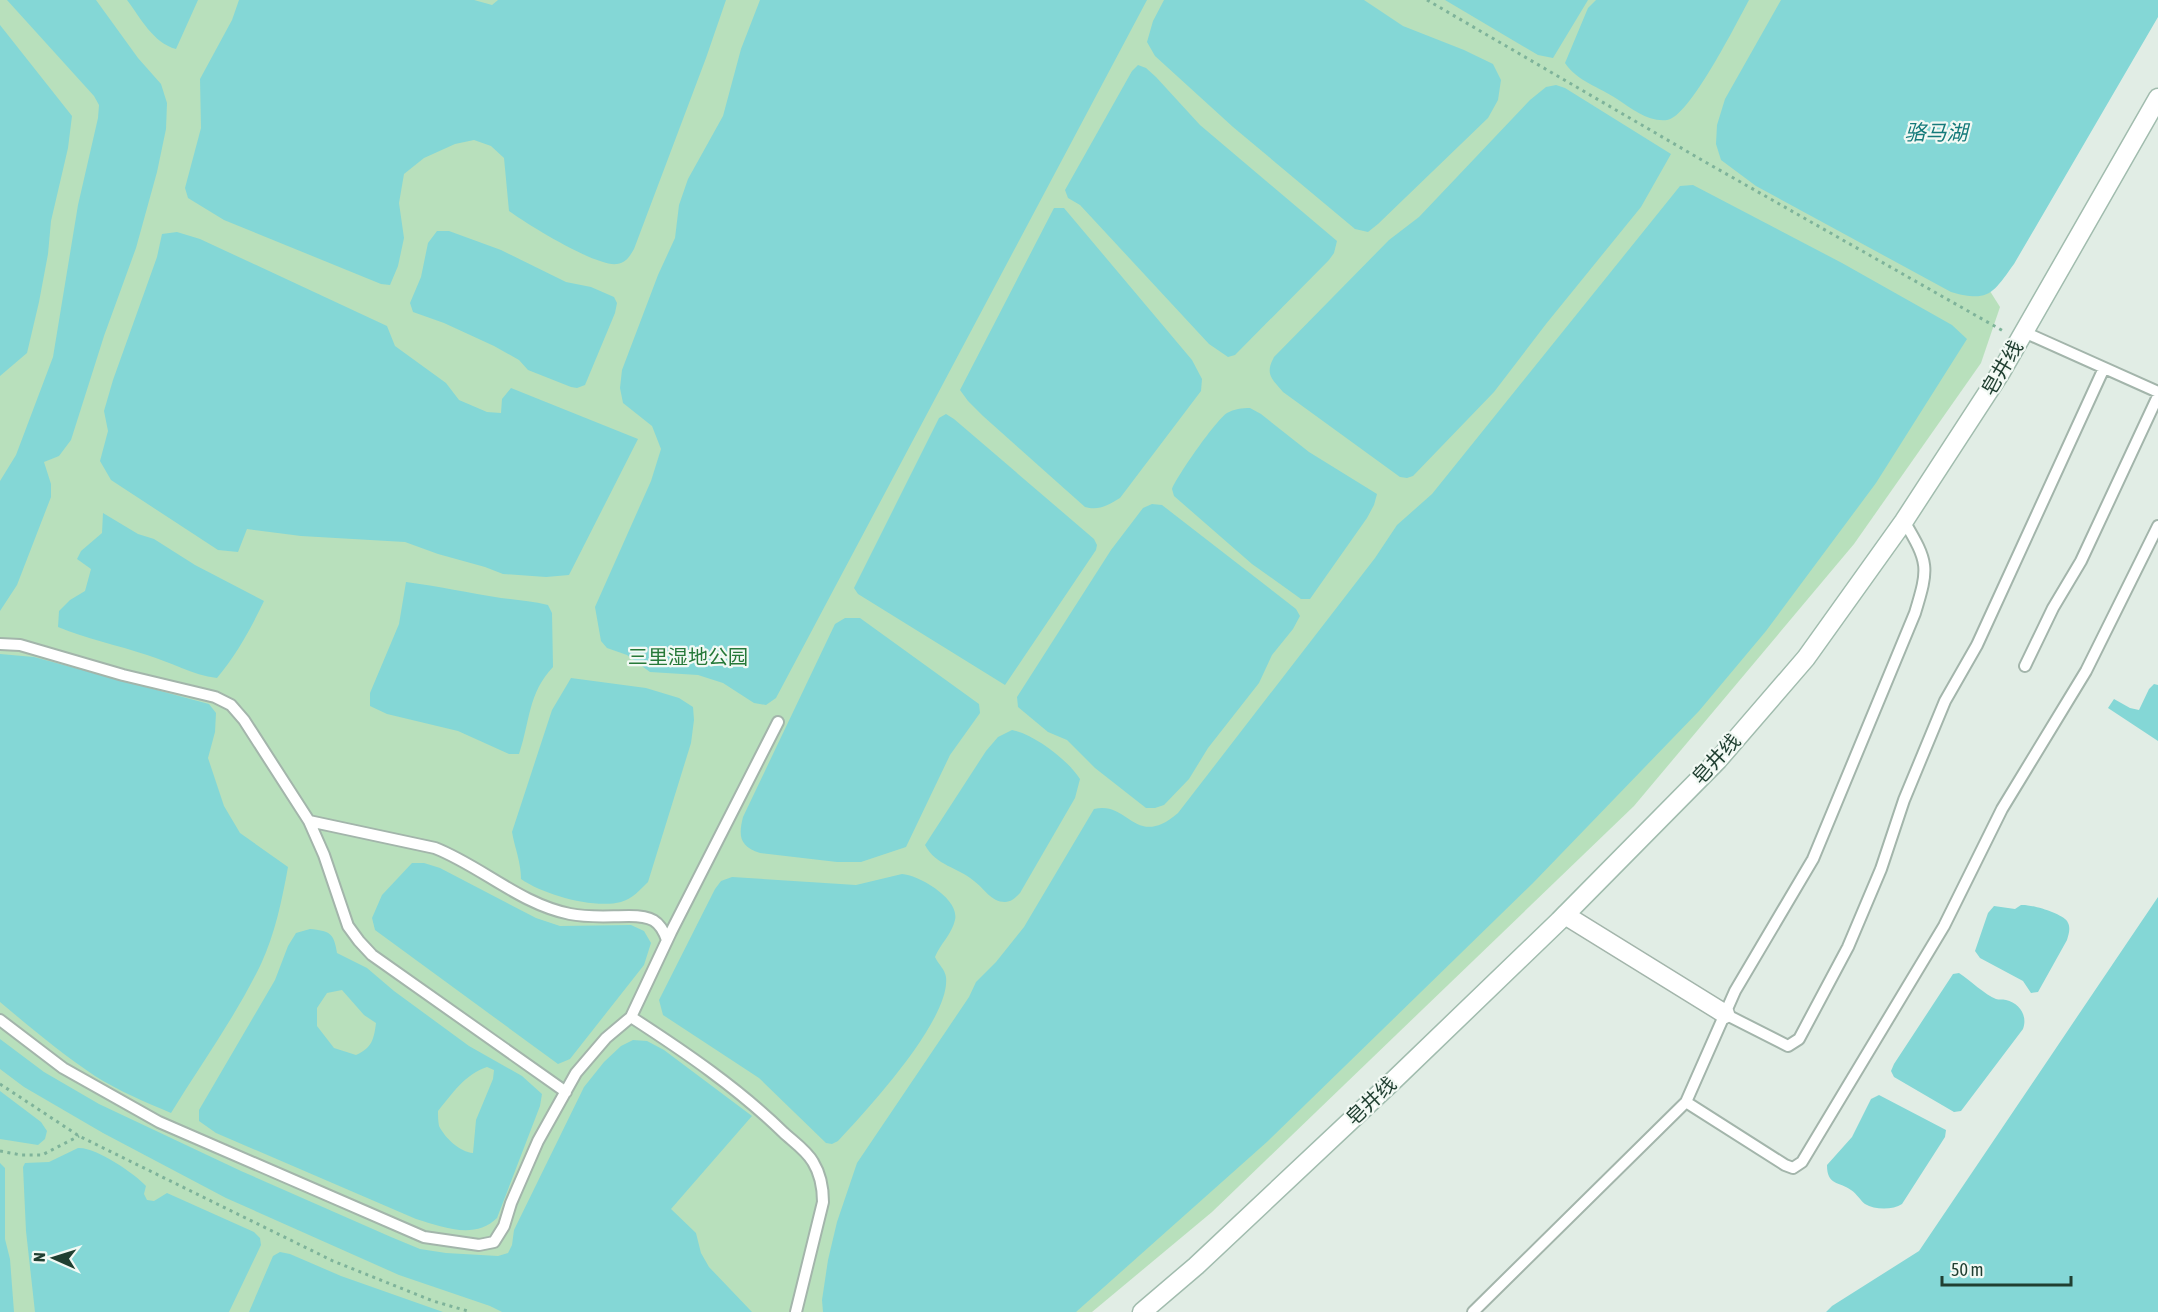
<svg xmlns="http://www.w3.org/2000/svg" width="2158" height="1312" font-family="'Asap Condensed','Noto Sans SC',sans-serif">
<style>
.green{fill:#b8e0bc}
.water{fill:#84d7d6;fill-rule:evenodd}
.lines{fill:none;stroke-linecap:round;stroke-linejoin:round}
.lane-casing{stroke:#a3b5ab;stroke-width:14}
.street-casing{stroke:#a3b5ab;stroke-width:21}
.secondary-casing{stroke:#a1bcae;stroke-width:21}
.path{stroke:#7eb39a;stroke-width:3;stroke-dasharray:3 4.5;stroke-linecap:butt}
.lane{stroke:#fff;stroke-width:10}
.street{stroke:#fff;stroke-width:18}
.secondary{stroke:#fff;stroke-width:18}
.labels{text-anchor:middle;stroke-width:4.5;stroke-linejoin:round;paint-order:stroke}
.street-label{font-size:20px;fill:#203f31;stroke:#f2f9f4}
.park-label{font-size:20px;fill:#267939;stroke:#f2f9f4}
.water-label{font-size:21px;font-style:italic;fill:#147a7a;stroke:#f2f9f4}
</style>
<rect width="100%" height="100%" fill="#e1ede5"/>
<path class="green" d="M0,0H1807L2000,307L1981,363L1854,544L1634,806L1212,1212L1092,1312H0Z"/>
<path class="water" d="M7,0H96L138,58L161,84L167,103L166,129L157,172L136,248L104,336L71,440L59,456L44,462L51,484V497L17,585L0,611V481L16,455L53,357L78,205L98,118L99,105L94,96Z
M127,0H198L176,49C153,43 140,17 127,0Z
M239,0H474L492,5L498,0H726L706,58L634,249C630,256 626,263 617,264C596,267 527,224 509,211L504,158L491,146L474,140L455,144L424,158L404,174L399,203L404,238L398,266L390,285L381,284L224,220L188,198L185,188L201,128L200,79L232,20Z
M760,0H1147L776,698L766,705L754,703L723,683L698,675L650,672L627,655L607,648L601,641L595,607L651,481L661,449L652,426L623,403L620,388L622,370L658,275L675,238L679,205L688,179L723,116L741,49Z
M1164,0H1364L1403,26L1464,50L1493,64L1501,80L1498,100L1488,118L1378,224L1368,232L1355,229L1233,127L1155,56L1147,42L1153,21Z
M1445,0H1588L1553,58L1538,55Z
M1596,0H1749C1737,22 1689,118 1667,120C1648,122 1632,109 1617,99C1599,87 1577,81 1565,63L1588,8Z
M1781,0H2158V17L2014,264C1993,293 1989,303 1951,292L1756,186L1721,160L1716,144L1717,125L1725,99Z
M0,25L72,116L68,148L51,221L48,254L39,302L27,353L0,376Z
M1138,65L1146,68L1156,77L1200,125L1337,241L1334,253L1329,260L1235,355L1228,357L1209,344L1080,205L1068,198L1065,190L1132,71Z
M1556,85L1565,88L1671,154L1641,207L1546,324L1494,392L1413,476L1407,478L1400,477L1283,392C1271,378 1265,374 1274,357L1389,240L1419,217L1530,100L1546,87Z
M1693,185L1842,263L1952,325L1967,339L1876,483L1766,631L1699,711L1533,883L1268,1141L1076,1312H823L822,1300L828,1260L837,1222L857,1163L969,997L976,982L996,962L1024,927L1094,809C1129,800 1135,850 1178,813L1375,558L1397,525L1432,494L1680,186Z
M1054,208H1064L1192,360L1202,379L1201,391L1120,498C1108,505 1099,511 1085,507L983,416L968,401L960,390Z
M437,231H449L501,250L566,282L591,287L614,297L617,303L615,313L585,385L577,388L571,387L528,370L519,360L494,346L444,323L413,312L410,303L421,277L428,243Z
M177,232L200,239L387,326L395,346L446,383L459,400L487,412L501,413L502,399L511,388L638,439L569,575L546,577L503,574L485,567L438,554L405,542L301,536L247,529L238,552L218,550L111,480L100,461L108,431L104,411L113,380L157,257L162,234Z
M1250,408L1261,414L1309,452L1377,494L1374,505L1367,518L1310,599H1301L1252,564L1174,496L1172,489C1177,476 1216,420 1227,413C1234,409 1242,408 1250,408Z
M946,414L954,419L1094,539L1097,545L1096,550L1005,685L858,594L854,588L939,418Z
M1152,504L1162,505L1296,609L1300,616L1293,629L1272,655L1259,683L1208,748L1189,779L1164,805L1155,808H1146L1095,768L1067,740L1048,732L1018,707L1017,697L1111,550L1143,508Z
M103,513L138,534L154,539L195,565L264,601C251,628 237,654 217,678C192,675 171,662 147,655C117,645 87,639 58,627L59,611L70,600L85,591L91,569L77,559L81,551L102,533Z
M406,582C438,586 469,593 501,598C517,600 532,601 548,605L552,613L553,667C528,693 530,722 519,754H509L458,731L387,714L370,706V693L399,624Z
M845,618H860L979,704L980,713L950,755L906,847L861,862H837L760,853C740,846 738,837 743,817L835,624Z
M0,654L34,657L209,704L216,713L215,732L208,758L224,806L240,833L288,867C282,900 275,934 261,964C236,1016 201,1064 171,1113C145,1102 119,1091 95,1076C62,1054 31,1028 0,1002Z
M571,678L646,688L679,698L693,707L694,720L691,743L648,882C640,890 632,899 621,902C594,909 544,895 521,879C521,862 515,849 512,832L552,710Z
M2154,684L2158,685V741L2108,708L2114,699L2130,708L2139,710L2149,689Z
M1012,730C1034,734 1068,760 1080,779L1075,798L1020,893C1016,897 1012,902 1005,902C991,902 984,888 974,881C958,867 936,866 925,845L986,751L998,737Z
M412,863H424L440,868L536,918L560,926L631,925L644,931L651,943L644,965L570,1059L558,1064L375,930L372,918L382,895Z
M902,874C919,875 960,899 955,920C952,934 940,944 935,957C938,964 945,969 946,977C951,1019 867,1110 838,1141L832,1144L826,1143L759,1078L663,1015L659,1000L715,889L721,881L732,877L856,885Z
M2158,897V1312H1826L1832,1306L1919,1251Z
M2021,905C2031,904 2061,913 2067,921C2071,927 2069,933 2067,940L2038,992L2031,993L2023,981L1980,958L1975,951L1988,913L1994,906L2015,909Z
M310,929C329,931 334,932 337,953L367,968L394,991L469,1046L522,1076L542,1094L540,1106L497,1218C475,1240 442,1227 416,1219L216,1133L199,1121V1110L275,980L288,946L296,933ZM342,990L364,1015L376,1023C374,1039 372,1048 356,1055L334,1048L317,1026V1008L327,993ZM487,1067L494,1070L493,1079L476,1120L473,1153C460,1152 445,1138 439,1126C438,1121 438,1115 438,1111C452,1094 465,1074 487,1067Z
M1959,973C1970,980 1985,995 1996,999C1999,1000 2002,999 2006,1000C2019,1003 2028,1015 2023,1029L1961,1111L1954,1112L1894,1077L1891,1071L1894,1064L1953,974Z
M0,1039L44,1072L99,1104L241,1171L391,1237L420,1249L446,1253L498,1256L508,1253L512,1245L514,1230L584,1087L604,1062L621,1046L633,1040L647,1041L664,1050L752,1116L671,1209L696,1233L701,1253L709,1267L752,1312H502L490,1306L399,1275L226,1198L103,1133L24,1087L0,1069Z
M0,1091L41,1122L47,1131L45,1139L38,1145L0,1139Z
M1879,1095L1946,1130L1945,1137L1902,1204C1893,1210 1875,1210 1865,1204C1860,1200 1857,1194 1851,1190C1839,1181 1827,1186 1827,1165L1852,1137L1871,1099Z
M78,1148C94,1146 136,1174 146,1186L144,1194L147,1200L154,1201L167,1193L254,1232L260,1238L261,1245L229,1312H35L26,1231L23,1167L25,1163L49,1162Z
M0,1163L5,1168V1239L10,1259L14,1312H0Z
M280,1252L290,1254L341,1276L443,1312H249L273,1256Z"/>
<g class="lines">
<g class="lane-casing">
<path id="lane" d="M2024,332L2158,392
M0,644L20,645L123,675L215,697L231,705L244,720L309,821L324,855L348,926L359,941L372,955L566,1092
M2025,666L2053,608L2081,561L2158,396
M309,821L435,848C481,866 520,904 570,914C590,918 609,916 629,916C651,916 660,920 667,940
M1725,1014L1788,1046L1799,1039L1848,947L1881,869L1904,800L1945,701L1977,645L2104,368
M631,1017C685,1052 738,1088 784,1133C794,1142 807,1151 813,1162C821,1175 823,1187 823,1202L796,1312
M0,1020L63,1068L159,1122L424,1237L479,1245L494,1242L504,1226L511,1203L538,1141L576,1073L606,1038L631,1017L671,932L778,722
M1686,1102L1785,1165L1793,1168L1802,1162L1944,926L2002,809L2086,671L2158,526
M1473,1312L1686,1102L1735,991L1813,859L1915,613C1929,567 1929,563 1904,521"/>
</g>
<g class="street-casing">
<path id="street" d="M1565,915L1725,1014"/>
</g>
<g class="secondary-casing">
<path id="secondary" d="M1142,1312L1196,1266L1395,1079L1559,921L1718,760L1806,658L1904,521L2001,372L2158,98"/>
</g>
<path class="path" d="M1427,0L1707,163L2005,332
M0,1084L79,1136L333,1261L433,1301L471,1312
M0,1151L21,1155H42L79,1136"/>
<use href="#lane" class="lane"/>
<use href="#street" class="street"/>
<use href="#secondary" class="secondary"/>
</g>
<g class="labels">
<g class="street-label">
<text transform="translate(2002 368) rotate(-59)" y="7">皂井线</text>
<text transform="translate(1716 759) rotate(-47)" y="7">皂井线</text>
<text transform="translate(1371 1101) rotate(-43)" y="7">皂井线</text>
</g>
<g class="park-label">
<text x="688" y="664">三里湿地公园</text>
</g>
<g class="water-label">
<text x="1936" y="140">骆马湖</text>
</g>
</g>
<g transform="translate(54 1258) rotate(273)" stroke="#f2f9f4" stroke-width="4.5" paint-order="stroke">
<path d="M0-4.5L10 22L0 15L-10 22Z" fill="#203f31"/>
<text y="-9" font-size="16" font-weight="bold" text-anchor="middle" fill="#203f31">N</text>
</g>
<path d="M1942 1276v9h129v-9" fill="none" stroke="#203f31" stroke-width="3"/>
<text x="1951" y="1276" font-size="18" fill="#203f31" stroke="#f2f9f4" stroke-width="4.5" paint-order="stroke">50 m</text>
</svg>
